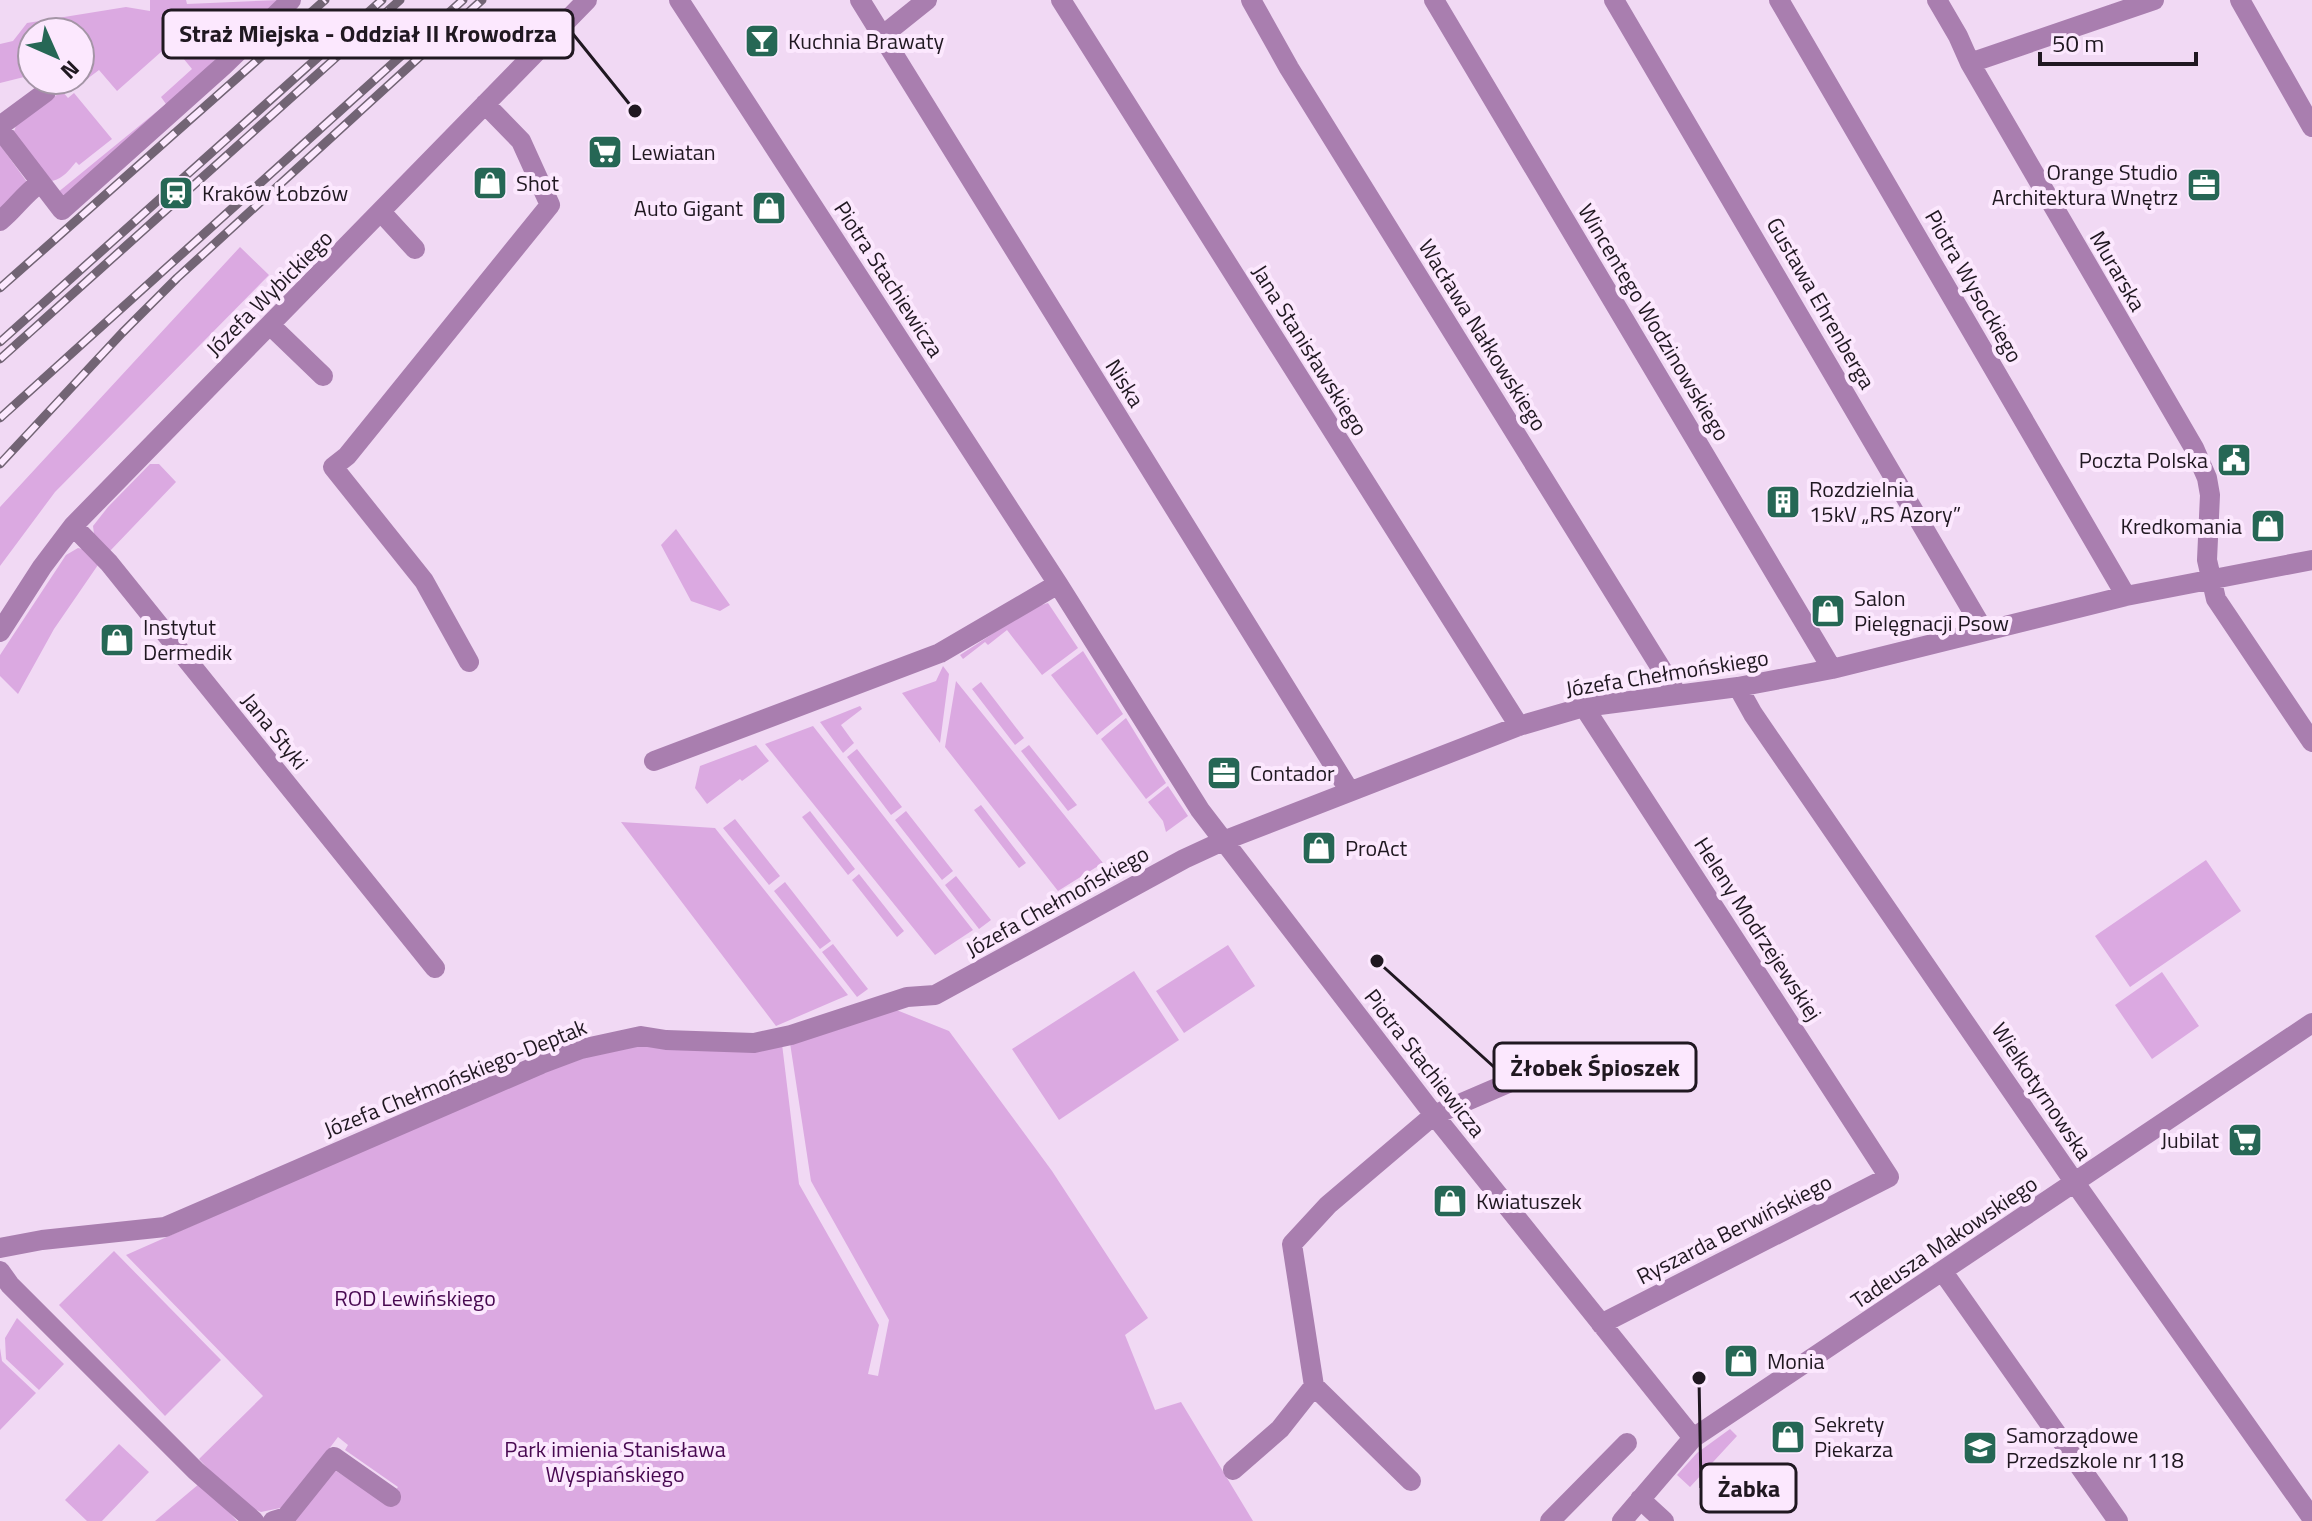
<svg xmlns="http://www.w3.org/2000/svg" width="2312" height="1521" font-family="'Titillium Web',sans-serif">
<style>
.green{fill:#dba9e1}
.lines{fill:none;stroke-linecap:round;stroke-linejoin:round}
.minor{stroke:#a97eaf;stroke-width:20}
.rail-casing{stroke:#726474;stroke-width:9}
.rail{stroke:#fce8fe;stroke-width:6;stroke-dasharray:18;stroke-linecap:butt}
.labels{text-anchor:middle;stroke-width:8;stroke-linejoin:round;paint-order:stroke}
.poi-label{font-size:22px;fill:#201821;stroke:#fce8fe;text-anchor:start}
.street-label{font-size:22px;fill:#201821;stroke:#fce8fe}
.park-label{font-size:22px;fill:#480951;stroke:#fce8fe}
.leader{fill:none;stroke:#201821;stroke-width:3}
.callout-dot{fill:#201821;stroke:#fce8fe;stroke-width:3}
.callout{fill:#fce8fe;stroke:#201821;stroke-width:3}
.callout-label{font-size:24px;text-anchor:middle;font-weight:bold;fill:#201821}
</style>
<rect width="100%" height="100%" fill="#f1d9f4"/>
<path class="green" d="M150,0H186L187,4L280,0L260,20L251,22L205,70L65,197L57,193L166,104L161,97L192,69L174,47L164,55L161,52L117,91L99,70L87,79L80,71V32H32V75L0,83V44L13,41L27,23L126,7L150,11Z
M62,91L68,98L74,93L112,139L79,165L76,162C69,170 64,178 52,181L13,134L16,126Z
M0,145L27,182L0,210Z
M240,247L269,275L55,492L0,566V507Z
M150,464H159L176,482L110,551L94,534L93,526L108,507Z
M676,529L730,605L720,611L691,601L661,545Z
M78,548L87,550L100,562L54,629L18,694L0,676V655L66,555Z
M1048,603L1078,648L1042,675L1007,630L988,645L985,642L963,659L960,655L1032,608Z
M1083,651L1123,714L1097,735L1051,675Z
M943,666L949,674L940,743L902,693L936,681Z
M956,681L1103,863L1058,891L945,747Z
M981,682L1024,738L1015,745L972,689Z
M860,706L862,709L841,725L854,743L843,753L820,722Z
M1126,718L1166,783L1146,799L1101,739Z
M813,726L973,930L935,955L765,744Z
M756,745L769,761L742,781L740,779L707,804L695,788L700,766Z
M1029,745L1077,805L1068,811L1021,751Z
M857,749L902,807L891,815L847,757Z
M1168,786L1188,816L1166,832L1163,821L1148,802Z
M981,805L1026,863L1019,868L974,810Z
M810,811L855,869L848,875L802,817Z
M906,811L953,871L942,880L895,820Z
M735,819L780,876L769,885L723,828Z
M621,822L715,828L848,995L776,1026Z
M2206,860L2241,911L2130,987L2095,936Z
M859,874L904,931L897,937L852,880Z
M956,876L991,920L979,929L945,885Z
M785,882L831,941L820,949L774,891Z
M833,944L868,989L857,997L822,952Z
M1228,945L1255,986L1184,1033L1156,991Z
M1134,971L1179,1040L1059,1120L1012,1049Z
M2162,972L2199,1026L2152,1059L2115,1005Z
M894,1009L949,1031L1052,1171L1148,1318L1125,1335L1155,1410L1181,1402L1253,1521H292L333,1469L386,1503L398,1487L345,1450L348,1445L338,1437L285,1507L261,1512L207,1488L237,1521H155L212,1473L199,1459L263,1396L126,1255L544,1070L616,1048L646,1045L782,1044L799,1184L879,1325L868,1374L878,1376L889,1320L811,1181L790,1043Z
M114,1251L221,1360L165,1416L59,1305Z
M17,1318L64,1364L39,1390L6,1359L5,1338Z
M0,1348L2,1361L36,1393L0,1430Z
M1730,1429L1737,1436L1690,1487L1677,1475L1697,1453Z
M119,1444L149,1472L102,1521H87L65,1500Z"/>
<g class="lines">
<path class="minor" d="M679,0L1058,584L1200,810L1434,1115L1693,1438
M860,0L1349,790
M1061,0L1519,726
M1251,0L1289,68L1677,694
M1434,0L1832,669
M1614,0L1984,631
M1779,0L2126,596
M1937,0L1958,36L1970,63L2194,448L2207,478L2210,495L2207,560L2216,599L2312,742
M2240,0L2312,127
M882,36L927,0
M1970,63L2154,0
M0,126L46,92
M0,129L62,210L223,66L291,0
M382,213L415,249
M0,221C15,209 24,194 40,183
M270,325L323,376
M73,526L109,563L435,968
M0,632L42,567L73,526L587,0
M469,662L424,581L333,467L347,456L550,205L521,141L485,104
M1738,687L1753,714L2075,1183L2312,1518
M1584,707L1889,1177L1601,1324
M654,761L940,653L1058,584
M0,1248L42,1240L165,1227L541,1064L581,1049L641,1036L666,1040L754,1043L791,1035L907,997L935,995L1184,859L1223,841L1519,726L1584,707L1738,687L1832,669L2126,596L2312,560
M0,1271L10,1285L196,1471L254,1521
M1943,1272L2118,1521
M1233,1470L1280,1429L1314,1386
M1411,1481L1314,1386L1292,1244L1328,1205L1434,1115L1557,1062
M1640,1499L1664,1521
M273,1521L286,1517L334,1457L391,1497
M1550,1521L1627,1443
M1622,1521L1693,1438L2312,1023"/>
<g class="rail-casing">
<path id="rail" d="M0,288L325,0
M0,342L382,0
M0,359L400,0
M0,418L463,0
M0,464L122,333L177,278L482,0"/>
</g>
<use href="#rail" class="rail"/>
</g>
<defs>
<g id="bar-square" transform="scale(1.8)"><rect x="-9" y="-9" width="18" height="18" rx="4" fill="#266755" stroke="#fce8fe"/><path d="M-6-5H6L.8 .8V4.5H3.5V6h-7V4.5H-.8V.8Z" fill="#fff"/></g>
<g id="supermarket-square" transform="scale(1.8)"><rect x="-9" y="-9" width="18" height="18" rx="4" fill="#266755" stroke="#fce8fe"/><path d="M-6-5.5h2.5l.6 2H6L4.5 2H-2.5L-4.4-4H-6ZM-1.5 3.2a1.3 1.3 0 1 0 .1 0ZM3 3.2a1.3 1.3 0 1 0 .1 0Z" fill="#fff"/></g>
<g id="shop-square" transform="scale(1.8)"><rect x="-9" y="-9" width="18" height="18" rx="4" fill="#266755" stroke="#fce8fe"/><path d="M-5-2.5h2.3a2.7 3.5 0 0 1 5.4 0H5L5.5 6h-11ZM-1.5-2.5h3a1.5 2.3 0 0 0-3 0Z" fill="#fff"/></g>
<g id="office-square" transform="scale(1.8)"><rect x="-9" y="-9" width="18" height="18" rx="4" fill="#266755" stroke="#fce8fe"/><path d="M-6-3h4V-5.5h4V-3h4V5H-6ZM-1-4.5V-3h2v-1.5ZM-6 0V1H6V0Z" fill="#fff"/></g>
<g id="station-square" transform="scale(1.8)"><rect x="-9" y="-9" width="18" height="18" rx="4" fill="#266755" stroke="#fce8fe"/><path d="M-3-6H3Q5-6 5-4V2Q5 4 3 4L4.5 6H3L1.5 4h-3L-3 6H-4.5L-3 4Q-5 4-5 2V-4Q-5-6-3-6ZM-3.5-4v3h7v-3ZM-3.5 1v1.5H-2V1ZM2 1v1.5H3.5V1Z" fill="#fff"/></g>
<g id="civic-square" transform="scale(1.8)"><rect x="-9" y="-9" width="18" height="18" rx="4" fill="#266755" stroke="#fce8fe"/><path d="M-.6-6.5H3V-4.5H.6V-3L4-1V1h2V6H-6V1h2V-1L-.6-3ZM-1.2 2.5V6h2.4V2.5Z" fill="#fff"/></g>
<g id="building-square" transform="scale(1.8)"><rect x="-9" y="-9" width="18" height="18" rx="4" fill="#266755" stroke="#fce8fe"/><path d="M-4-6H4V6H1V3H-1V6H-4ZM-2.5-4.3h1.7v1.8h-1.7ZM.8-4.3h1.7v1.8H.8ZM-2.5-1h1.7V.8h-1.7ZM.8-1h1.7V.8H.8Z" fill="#fff"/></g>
<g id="school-square" transform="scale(1.8)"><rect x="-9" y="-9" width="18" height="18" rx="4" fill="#266755" stroke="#fce8fe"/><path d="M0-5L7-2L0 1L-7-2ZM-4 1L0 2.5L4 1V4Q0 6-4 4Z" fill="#fff"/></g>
</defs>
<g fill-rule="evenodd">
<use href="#bar-square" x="762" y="41"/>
<use href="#supermarket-square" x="605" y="152"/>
<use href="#shop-square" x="490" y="183"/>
<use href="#office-square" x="2204" y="185"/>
<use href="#station-square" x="176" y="193"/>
<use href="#shop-square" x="769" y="208"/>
<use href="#civic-square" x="2234" y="460"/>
<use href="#building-square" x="1783" y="502"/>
<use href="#shop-square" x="2268" y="526"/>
<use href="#shop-square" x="1828" y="611"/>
<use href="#shop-square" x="117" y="640"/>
<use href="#office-square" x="1224" y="773"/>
<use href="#shop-square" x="1319" y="848"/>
<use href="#supermarket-square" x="2245" y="1140"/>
<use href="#shop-square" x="1450" y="1201"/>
<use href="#shop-square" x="1741" y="1361"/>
<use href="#shop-square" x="1788" y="1437"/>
<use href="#school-square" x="1980" y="1448"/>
</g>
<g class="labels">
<g class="poi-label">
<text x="788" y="49">Kuchnia Brawaty</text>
<text x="631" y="160">Lewiatan</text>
<text x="2178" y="180" text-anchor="end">Orange Studio<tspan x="2178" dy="25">Architektura Wnętrz</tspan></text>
<text x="516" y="191">Shot</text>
<text x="202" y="201">Kraków Łobzów</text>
<text x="743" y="216" text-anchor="end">Auto Gigant</text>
<text x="2208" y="468" text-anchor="end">Poczta Polska</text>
<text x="1809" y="497">Rozdzielnia<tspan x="1809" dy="25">15kV „RS Azory”</tspan></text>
<text x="2242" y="534" text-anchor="end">Kredkomania</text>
<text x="1854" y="606">Salon<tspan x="1854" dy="25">Pielęgnacji Psow</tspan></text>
<text x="143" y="635">Instytut<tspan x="143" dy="25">Dermedik</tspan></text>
<text x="1250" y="781">Contador</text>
<text x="1345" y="856">ProAct</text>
<text x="2219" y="1148" text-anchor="end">Jubilat</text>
<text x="1476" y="1209">Kwiatuszek</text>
<text x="1767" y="1369">Monia</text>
<text x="1814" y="1432">Sekrety<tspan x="1814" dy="25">Piekarza</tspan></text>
<text x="2006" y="1443">Samorządowe<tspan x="2006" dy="25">Przedszkole nr 118</tspan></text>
</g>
<g class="street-label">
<text transform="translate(2118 271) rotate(60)" y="8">Murarska</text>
<text transform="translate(889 279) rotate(57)" y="8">Piotra Stachiewicza</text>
<text transform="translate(1974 286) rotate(60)" y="8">Piotra Wysockiego</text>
<text transform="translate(269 293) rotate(-45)" y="8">Józefa Wybickiego</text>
<text transform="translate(1821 303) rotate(60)" y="8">Gustawa Ehrenberga</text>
<text transform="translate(1654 322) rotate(59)" y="8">Wincentego Wodzinowskiego</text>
<text transform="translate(1483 335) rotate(58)" y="8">Wacława Nałkowskiego</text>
<text transform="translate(1310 350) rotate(58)" y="8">Jana Stanisławskiego</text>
<text transform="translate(1125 383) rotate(58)" y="8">Niska</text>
<text transform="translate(1667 673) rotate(-9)" y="8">Józefa Chełmońskiego</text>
<text transform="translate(275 731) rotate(51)" y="8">Jana Styki</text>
<text transform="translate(1057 901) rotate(-29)" y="8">Józefa Chełmońskiego</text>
<text transform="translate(1758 929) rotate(57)" y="8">Heleny Modrzejewskiej</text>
<text transform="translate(1425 1063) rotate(52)" y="8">Piotra Stachiewicza</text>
<text transform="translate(455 1078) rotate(-22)" y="8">Józefa Chełmońskiego-Deptak</text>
<text transform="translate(2042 1091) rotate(56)" y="8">Wielkotyrnowska</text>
<text transform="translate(1734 1229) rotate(-27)" y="8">Ryszarda Berwińskiego</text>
<text transform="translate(1944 1242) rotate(-34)" y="8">Tadeusza Makowskiego</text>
</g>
<g class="park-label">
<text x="415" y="1306">ROD Lewińskiego</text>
<text x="615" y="1457">Park imienia Stanisława<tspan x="615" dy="25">Wyspiańskiego</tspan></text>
</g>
</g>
<path class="leader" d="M635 111L573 34M1377 961L1494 1067M1699 1378L1701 1488"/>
<g class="callout-dot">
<circle cx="635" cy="111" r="8"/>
<circle cx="1377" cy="961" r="8"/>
<circle cx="1699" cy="1378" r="8"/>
</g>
<g class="callout">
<rect x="163" y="10" width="410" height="48" rx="8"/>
<rect x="1494" y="1043" width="202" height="48" rx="8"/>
<rect x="1701" y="1464" width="95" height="48" rx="8"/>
</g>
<g class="callout-label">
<text x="368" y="42">Straż Miejska - Oddział II Krowodrza</text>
<text x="1595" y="1076">Żłobek Śpioszek</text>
<text x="1749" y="1497">Żabka</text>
</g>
<g transform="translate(56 56) rotate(135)"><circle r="38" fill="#fce8fe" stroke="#a495a6" stroke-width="2"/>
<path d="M0-6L14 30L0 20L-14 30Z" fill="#266755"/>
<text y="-12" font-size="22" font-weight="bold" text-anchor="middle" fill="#201821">N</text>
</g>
<path d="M2040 52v12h156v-12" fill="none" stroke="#201821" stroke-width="4"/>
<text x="2052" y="52" font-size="24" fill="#201821" stroke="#fce8fe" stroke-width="6" paint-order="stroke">50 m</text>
</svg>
